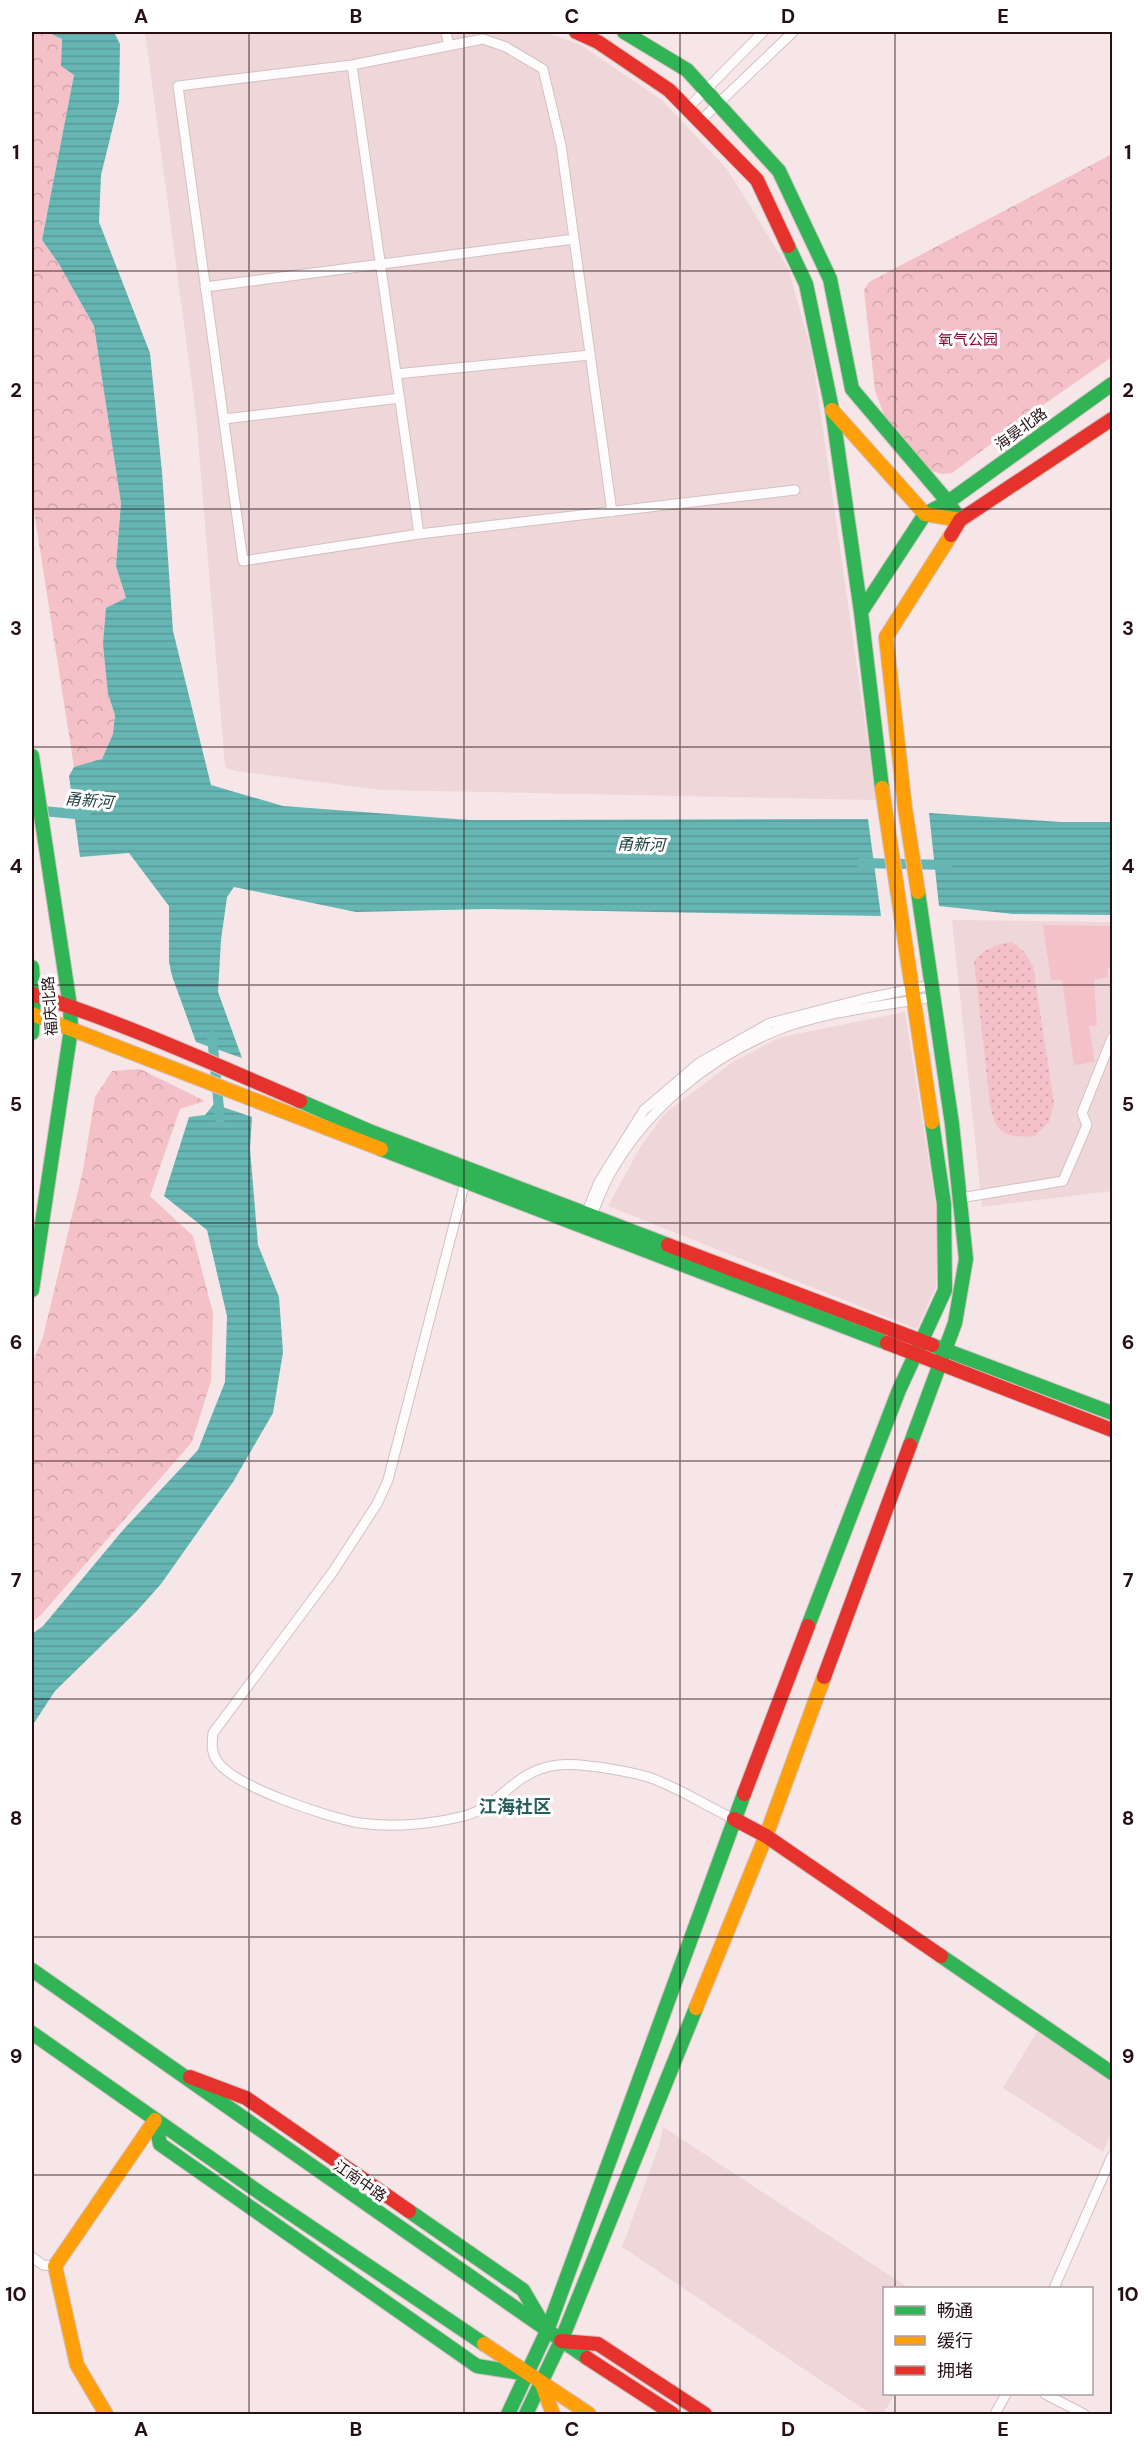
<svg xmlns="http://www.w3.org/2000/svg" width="1144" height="2446" font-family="'DM Sans','Noto Sans SC',sans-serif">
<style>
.built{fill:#efd7d9}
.grass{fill:url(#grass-dots)}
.park{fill:url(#park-crowns)}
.pitch{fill:#f5c1c8}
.water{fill:url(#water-rules)}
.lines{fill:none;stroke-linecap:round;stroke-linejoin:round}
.canal{stroke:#66b6b4;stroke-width:10}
.street-casing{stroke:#d3c0c2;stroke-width:11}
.fast-casing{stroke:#d3c0c2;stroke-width:16}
.slow-casing{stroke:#d3c0c2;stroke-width:16}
.jam-casing{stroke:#d3c0c2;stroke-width:16}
.street{stroke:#fefbfc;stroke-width:9}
.fast{stroke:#30b455;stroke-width:14}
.slow{stroke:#ff9f0a;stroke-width:14}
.jam{stroke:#e5322d;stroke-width:14}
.grid{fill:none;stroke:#271014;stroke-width:1.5;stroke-opacity:0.55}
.labels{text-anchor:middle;stroke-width:6;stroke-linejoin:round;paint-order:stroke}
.park-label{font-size:15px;fill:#890333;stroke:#fff}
.street-label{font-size:15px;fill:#271014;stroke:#fff}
.water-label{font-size:16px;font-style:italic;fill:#1f4140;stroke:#fff}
.quarter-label{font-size:18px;font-weight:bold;fill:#255f5c;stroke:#fff}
.neatline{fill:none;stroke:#271014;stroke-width:2}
.grid-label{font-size:20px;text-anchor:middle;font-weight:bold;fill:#271014}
</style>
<defs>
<pattern id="grass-dots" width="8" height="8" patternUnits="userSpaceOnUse" patternTransform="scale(1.5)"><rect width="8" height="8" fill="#f5c1c8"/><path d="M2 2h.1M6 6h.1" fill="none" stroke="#d2a5ab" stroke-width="1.8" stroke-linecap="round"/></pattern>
<pattern id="park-crowns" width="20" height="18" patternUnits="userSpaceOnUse" patternTransform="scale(1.5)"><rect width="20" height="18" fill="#f5c1c8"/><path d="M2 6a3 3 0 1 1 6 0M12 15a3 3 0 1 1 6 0" fill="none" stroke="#d2a5ab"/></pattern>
<pattern id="water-rules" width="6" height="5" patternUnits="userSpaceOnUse" patternTransform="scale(1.5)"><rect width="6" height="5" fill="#66b6b4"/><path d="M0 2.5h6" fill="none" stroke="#589b9a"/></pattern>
</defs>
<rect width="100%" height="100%" fill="#f6e6e8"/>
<path class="built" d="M145,32H545L581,45L662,100L727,169L788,268L812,353L876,800L382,790L235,771L225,767L196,415Z
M952,920L1112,922V1191L982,1207Z
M905,1012L937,1213L936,1287L917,1329L608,1206L641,1146L664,1114L734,1061L781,1037Z
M1038,2030L1112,2081V2131L1103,2152L1003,2088Z
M663,2127L909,2288H884V2394H895L883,2414H871L622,2247L660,2143Z"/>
<path class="grass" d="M1012,942L1024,952L1033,966L1054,1103L1049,1122L1035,1136C1005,1138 995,1134 990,1104L974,960C986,949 995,944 1012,942Z"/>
<path class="park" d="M32,32H47L62,39L61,66L74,75L42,240L59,264L94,326L121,503L116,566L126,599L108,694L115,715L113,734L102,759L90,765L74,767L32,499Z
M1112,154V357L1046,403L952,473L943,474L912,466L898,451L875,391L864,290L869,282Z
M140,1069L205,1101L180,1109L150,1196L193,1236L213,1313L211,1381L192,1442L41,1615L32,1622V1364L43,1337L83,1170L95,1097L112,1071Z"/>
<path class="pitch" d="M1043,925L1112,926V967L1107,968L1108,977L1094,980L1097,1026H1089L1095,1062L1074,1065L1062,980H1051Z"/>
<path class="water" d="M47,32H114L120,44L119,102L101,175L99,222L150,353L162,472L173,631L211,785L283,806L469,820L868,819L881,916L487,909L356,912L234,887L227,897L221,940L218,992L242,1058L196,1042L172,976L169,962V906L129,853L80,857L69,776L74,767L102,759L113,734L115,715L108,694L103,644L106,608L126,598L116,566L121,503L94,326L59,264L42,240L74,75L61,66L62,39Z
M929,813L1061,822H1112V915L1013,914L939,906Z
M214,1104L252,1117L250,1149L258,1245L279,1297L283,1352L273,1413L233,1482L161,1584L136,1612L55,1691L32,1726V1634L43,1626L123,1530L198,1450L225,1382L227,1316L207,1230L164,1196L189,1117L205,1115Z"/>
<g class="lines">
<path class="canal" d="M32,810L86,815
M861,863L947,865
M212,1036L220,1119"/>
<g class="street-casing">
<path id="street" d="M446,32L449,46
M352,65L419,534
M687,109L763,32
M700,121L793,32
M205,287L574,239
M396,374L590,355
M224,419L400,398
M612,512L561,145L543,69L506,47L483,39L352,65L178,86L243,561L419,534L795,490
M468,1177L463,1190L388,1480L377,1504L332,1573L213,1733C212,1742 211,1751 216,1759C230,1786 330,1818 360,1823C393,1828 432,1824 464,1816C502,1806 513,1770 558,1765C572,1763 586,1766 599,1767C616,1770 632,1772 648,1777C678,1787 706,1806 734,1819
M960,1198L1063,1181L1087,1125L1082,1113L1112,1038
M585,1216L599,1182L644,1110L699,1063L770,1023L863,999L932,985
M590,1220C596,1205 602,1188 610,1174C646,1110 706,1060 773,1032C820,1012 883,1006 933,997
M32,2257L43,2265L55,2266
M1054,2288L1112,2156
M1045,2394L1084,2414
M995,2414L1006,2394"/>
</g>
<g class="fast-casing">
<path id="fast" d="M624,32L687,70L779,171L830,279L852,389L948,502L960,520
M788,246L806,284L832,409L861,612L882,788
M861,612L925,514L948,502L1112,384
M32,756L70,1006L71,1029L32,1290
M32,967L34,994L32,1033
M300,1101L369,1131L668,1245
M381,1149L887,1343
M932,1345L1112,1413
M910,1445L955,1323L966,1259L952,1124L918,892
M808,1626L899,1390L945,1290L944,1204L932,1122
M941,1956L1112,2073
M32,1970L587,2358
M32,2033L263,2195L484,2344
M155,2120L160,2144L477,2366L527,2374
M409,2211L523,2290L547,2331
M508,2414L547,2331L744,1794
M526,2414L561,2341L696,2008"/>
</g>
<g class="slow-casing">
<path id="slow" d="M832,410L925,514L960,520
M882,788L932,1122
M918,892L905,808L886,637L951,535
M32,1014L381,1149
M696,2008L766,1836L824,1677
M484,2344L589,2414
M541,2382L553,2414
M106,2414L77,2365L55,2266L155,2120"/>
</g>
<g class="jam-casing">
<path id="jam" d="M576,32L598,42L669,90L757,180L788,246
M951,535L960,520L1112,419
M32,994C124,1023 212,1063 300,1101
M668,1245L932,1345
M887,1343L1112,1430
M824,1677L910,1445
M744,1794L808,1626
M734,1819L766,1836L941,1956
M190,2077L246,2098L409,2211
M561,2341L598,2344L705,2414
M587,2358L673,2414"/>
</g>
<use href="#street" class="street"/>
<use href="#fast" class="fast"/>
<use href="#slow" class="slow"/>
<use href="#jam" class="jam"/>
</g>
<path class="grid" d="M249,32V2414M464,32V2414M680,32V2414M895,32V2288M32,271H1112M32,509H1112M32,747H1112M32,985H1112M32,1223H1112M32,1461H1112M32,1699H1112M32,1937H1112M32,2175H1112M895,2394V2414"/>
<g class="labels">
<g class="park-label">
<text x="968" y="345">氧气公园</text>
</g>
<g class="street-label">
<text transform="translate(1021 429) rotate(-36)" y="5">海晏北路</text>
<text transform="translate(50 1006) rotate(-94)" y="5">福庆北路</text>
<text transform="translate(360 2181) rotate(35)" y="5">江南中路</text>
</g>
<g class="water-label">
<text transform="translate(89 800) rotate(5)" y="6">甬新河</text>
<text transform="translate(641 844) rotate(1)" y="6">甬新河</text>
</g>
<g class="quarter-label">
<text x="515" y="1813">江海社区</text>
</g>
</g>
<rect width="1144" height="2446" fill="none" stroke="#ffffff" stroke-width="66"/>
<rect x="883" y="2287" width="210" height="108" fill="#ffffff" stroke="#a99fa1" stroke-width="1.5"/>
<rect x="895" y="2306" width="30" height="9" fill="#30b455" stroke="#a99fa1" stroke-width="1.5"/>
<text x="937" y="2317" font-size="18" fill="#271014">畅通</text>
<rect x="895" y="2336" width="30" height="9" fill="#ff9f0a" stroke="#a99fa1" stroke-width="1.5"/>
<text x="937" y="2347" font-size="18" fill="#271014">缓行</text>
<rect x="895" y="2366" width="30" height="9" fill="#e5322d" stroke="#a99fa1" stroke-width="1.5"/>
<text x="937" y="2377" font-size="18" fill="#271014">拥堵</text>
<rect x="33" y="33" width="1078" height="2380" class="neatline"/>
<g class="grid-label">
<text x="141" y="23">A</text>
<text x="356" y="23">B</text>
<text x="572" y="23">C</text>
<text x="788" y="23">D</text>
<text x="1003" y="23">E</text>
<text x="16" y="159">1</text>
<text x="1128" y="159">1</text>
<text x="16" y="397">2</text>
<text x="1128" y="397">2</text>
<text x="16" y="635">3</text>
<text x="1128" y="635">3</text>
<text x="16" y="873">4</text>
<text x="1128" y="873">4</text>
<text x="16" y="1111">5</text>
<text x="1128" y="1111">5</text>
<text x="16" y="1349">6</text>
<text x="1128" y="1349">6</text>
<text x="16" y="1587">7</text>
<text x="1128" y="1587">7</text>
<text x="16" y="1825">8</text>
<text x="1128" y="1825">8</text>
<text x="16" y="2063">9</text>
<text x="1128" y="2063">9</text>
<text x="16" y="2301">10</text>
<text x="1128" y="2301">10</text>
<text x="141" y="2436">A</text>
<text x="356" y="2436">B</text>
<text x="572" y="2436">C</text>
<text x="788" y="2436">D</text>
<text x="1003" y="2436">E</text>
</g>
</svg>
